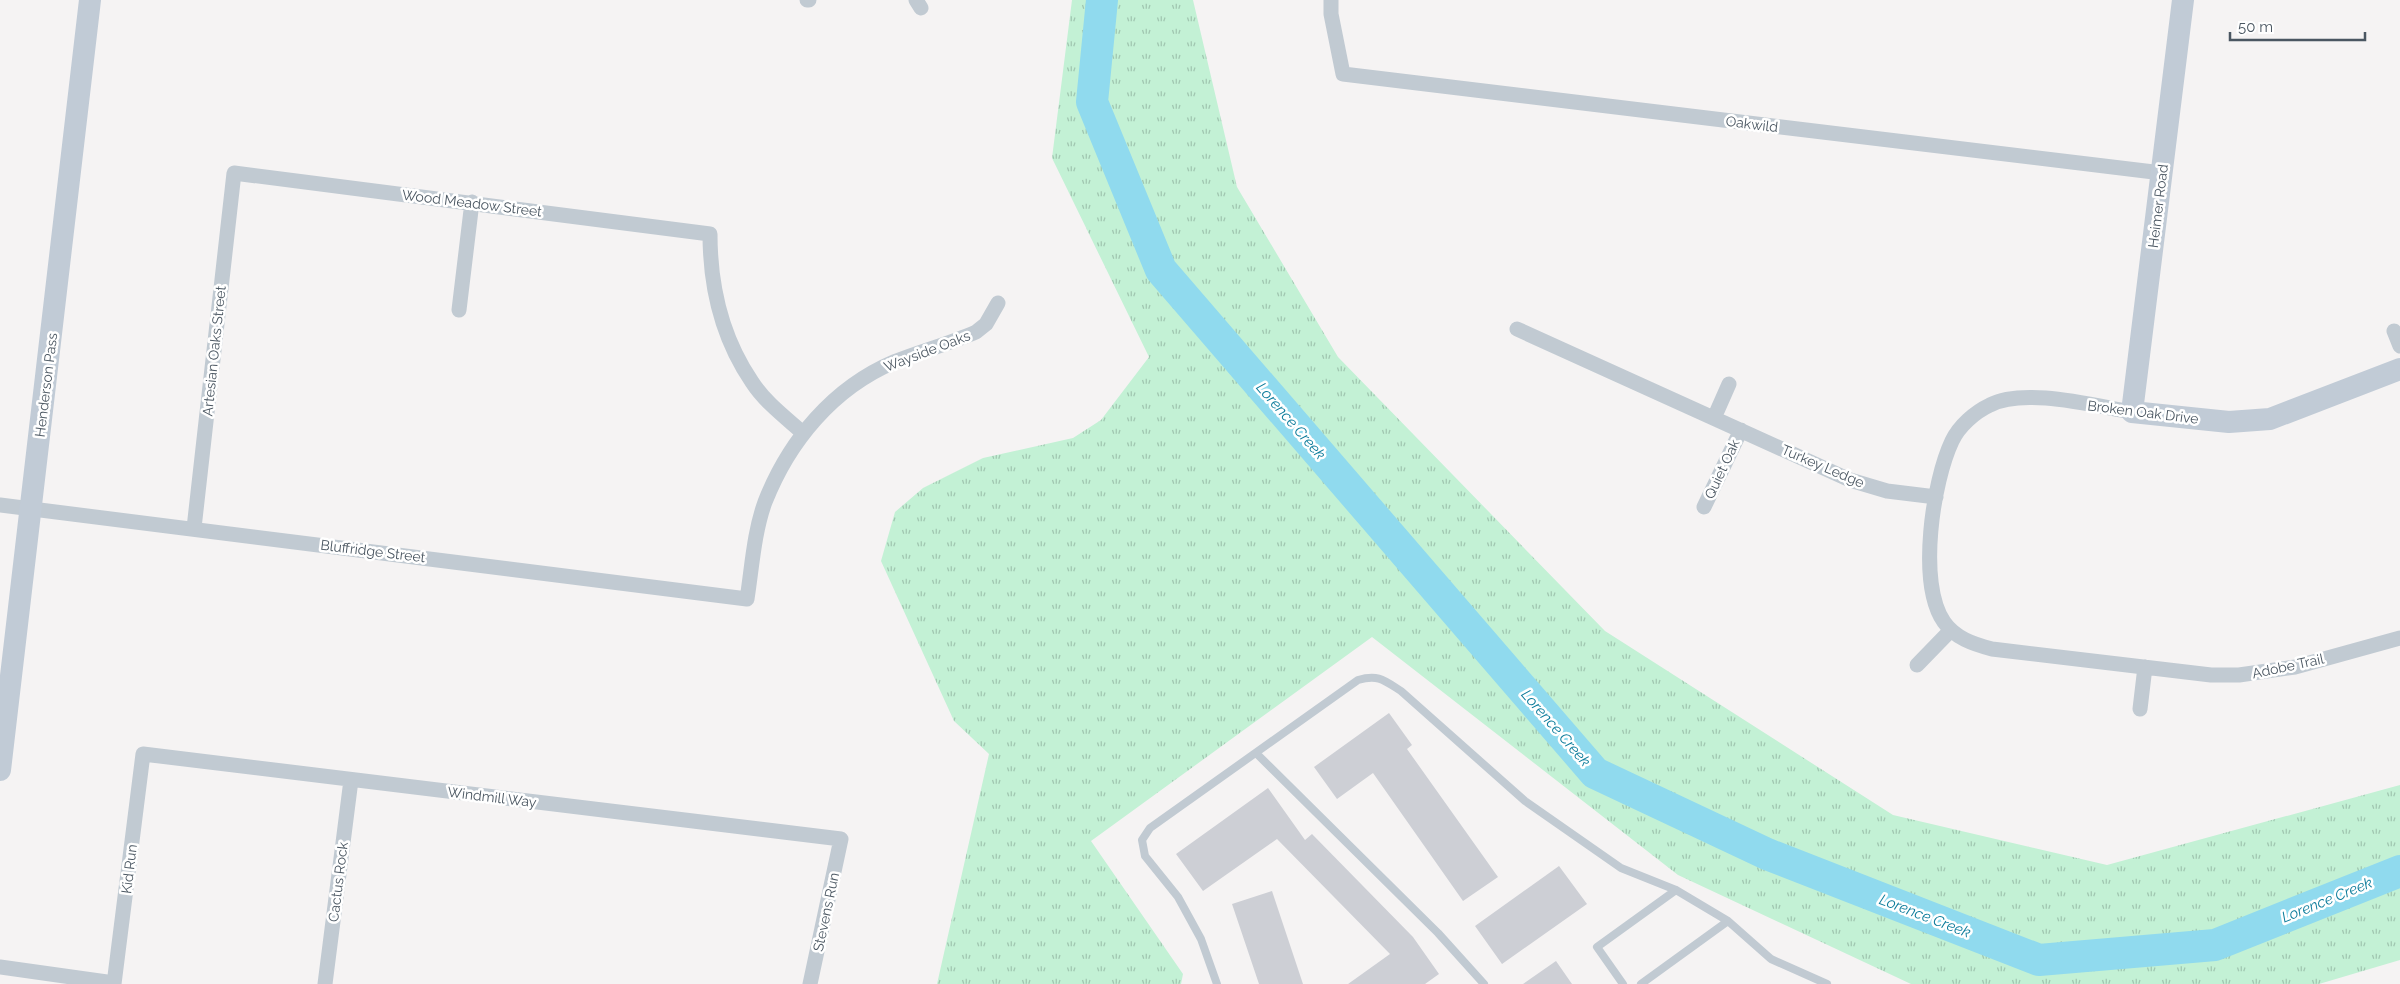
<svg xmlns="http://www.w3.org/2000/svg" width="2400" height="984" font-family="Raleway,sans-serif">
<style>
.grass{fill:url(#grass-tufts)}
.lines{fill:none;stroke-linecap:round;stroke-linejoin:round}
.river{stroke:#90daee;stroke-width:32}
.building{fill:#cdcfd5}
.lane{stroke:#c1cad2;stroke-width:8}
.street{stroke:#c1cad2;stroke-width:15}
.secondary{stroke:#c1cbd6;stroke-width:22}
.labels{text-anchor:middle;stroke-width:5;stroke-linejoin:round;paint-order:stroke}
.street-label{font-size:14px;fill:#4a5661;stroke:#fff}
.water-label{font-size:15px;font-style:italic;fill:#0c7c9b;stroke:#fff}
</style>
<defs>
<pattern id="grass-tufts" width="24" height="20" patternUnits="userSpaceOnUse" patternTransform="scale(1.25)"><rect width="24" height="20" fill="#c3f1d5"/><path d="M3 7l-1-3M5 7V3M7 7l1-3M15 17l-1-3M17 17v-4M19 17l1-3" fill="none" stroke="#a0c6b0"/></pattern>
</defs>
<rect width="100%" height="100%" fill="#f5f3f3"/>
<path class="grass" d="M1072,0H1193L1237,187L1338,357L1605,631L1893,815L2107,865L2400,785V960L2319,984H1911L1678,875L1372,637L1091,841L1183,974L1181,984H937L989,754L954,721L881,561L895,512L923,488L983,458L1073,438L1101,420L1149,357L1052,158Z"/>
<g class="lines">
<path class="river" d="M1102,0L1092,102L1161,270L1595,773L1767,854L2039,960L2215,945L2400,871"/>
</g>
<path class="building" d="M1389,713L1412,745L1407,749L1498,877L1463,901L1373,773L1337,799L1314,767Z
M1268,788L1305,840L1312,834L1413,937L1439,974L1425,984H1348L1390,954L1277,839L1203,891L1176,854Z
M1559,866L1587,904L1502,964L1475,926Z
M1272,891L1303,984H1259L1232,904Z
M1556,961L1572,984H1523Z"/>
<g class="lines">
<path class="lane" d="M1256,753L1438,933L1484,984
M1217,984L1201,939L1178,897L1145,856L1142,840L1150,828L1358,680C1378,674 1384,680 1401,691L1525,801L1621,868L1676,890L1728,921L1771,959L1827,984
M1623,984L1597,947L1676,890
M1641,984L1728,921"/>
<path class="street" d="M807,0H809
M916,0L921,8
M1331,0V14L1343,74L2162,173
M459,310L472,202
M1517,329L1850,480L1887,491L1936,497
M2394,331L2400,346
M2132,412C2095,406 2024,387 1990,405C1975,412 1959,426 1952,441C1933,481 1917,583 1944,622C1955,638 1973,644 1992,649L2211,675H2239L2295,667L2400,638
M1714,418L1729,384
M0,505L747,599C752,567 754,532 765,502C789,441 833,388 894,362C921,351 949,344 976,332L986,324L998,303
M1704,507L1741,430
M194,528L234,173L710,234C710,287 722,338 752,382C765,402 785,417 803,433
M1917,665L1951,630
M2140,709L2145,667
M0,967L114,983
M114,984L143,754L841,839L810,984
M325,984L351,780"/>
<path class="secondary" d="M2183,0L2132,412L2229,422L2270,419L2400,369
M0,770L90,0"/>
</g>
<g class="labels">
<g class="street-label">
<text transform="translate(1752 124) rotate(7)" y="5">Oakwild</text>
<text transform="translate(472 203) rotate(7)" y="5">Wood Meadow Street</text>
<text transform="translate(2158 206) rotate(-83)" y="5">Heimer Road</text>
<text transform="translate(214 351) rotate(-84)" y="5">Artesian Oaks Street</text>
<text transform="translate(927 351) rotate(-21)" y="5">Wayside Oaks</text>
<text transform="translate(46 385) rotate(-83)" y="5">Henderson Pass</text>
<text transform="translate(2143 412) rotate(7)" y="5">Broken Oak Drive</text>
<text transform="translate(1823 466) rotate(23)" y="5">Turkey Ledge</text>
<text transform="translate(1722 469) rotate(-65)" y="5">Quiet Oak</text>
<text transform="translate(373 551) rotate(7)" y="5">Bluffridge Street</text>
<text transform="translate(2288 666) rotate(-12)" y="5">Adobe Trail</text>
<text transform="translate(492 797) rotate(7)" y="5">Windmill Way</text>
<text transform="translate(129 869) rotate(-83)" y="5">Kid Run</text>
<text transform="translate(338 882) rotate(-83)" y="5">Cactus Rock</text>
<text transform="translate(826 912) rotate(-78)" y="5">Stevens Run</text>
</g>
<g class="water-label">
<text transform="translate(1291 421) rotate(49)" y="5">Lorence Creek</text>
<text transform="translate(1556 728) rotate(49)" y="5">Lorence Creek</text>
<text transform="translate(2327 900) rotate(-22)" y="5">Lorence Creek</text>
<text transform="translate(1925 916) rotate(21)" y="5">Lorence Creek</text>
</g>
</g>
<path d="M2230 32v8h135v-8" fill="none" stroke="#4a5661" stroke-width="2.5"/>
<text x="2238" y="32" font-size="15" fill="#4a5661" stroke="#ffffff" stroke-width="4" paint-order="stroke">50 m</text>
</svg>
